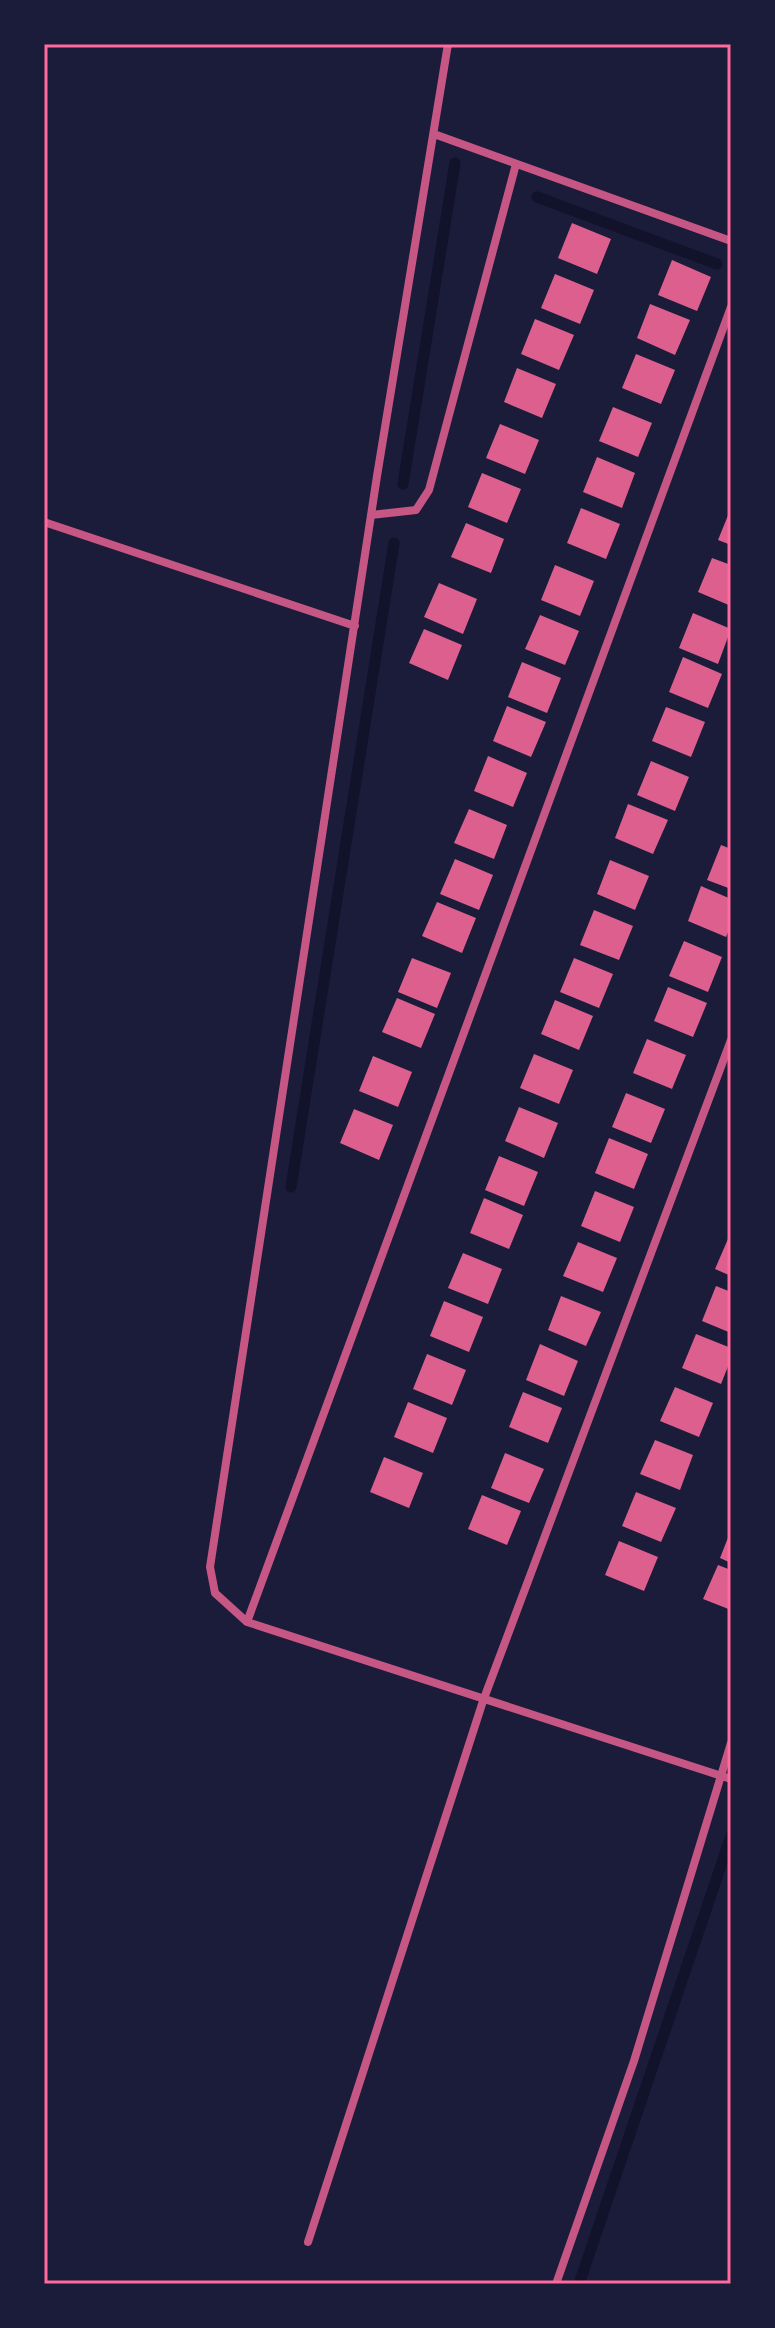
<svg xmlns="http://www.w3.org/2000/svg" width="775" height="2328" font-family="Raleway,sans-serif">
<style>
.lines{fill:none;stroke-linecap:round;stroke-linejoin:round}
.stream{stroke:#12122b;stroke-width:11}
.building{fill:#dd5f8e}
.minor{stroke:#c65784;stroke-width:8}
.neatline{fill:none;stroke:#ff6b9d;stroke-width:3}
</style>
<rect width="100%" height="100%" fill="#1b1b3a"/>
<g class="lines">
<path class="stream" d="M537,197L717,264
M403,484L455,163
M291,1187L394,543
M579,2284L731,1836"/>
</g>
<path class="building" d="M572,223L611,239L597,274L558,258Z
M672,260L711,277L697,311L658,295Z
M555,274L594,290L580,324L541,308Z
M650,304L690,320L675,355L637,338Z
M535,319L574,335L559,370L521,354Z
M636,354L675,370L661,404L622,388Z
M517,368L556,384L542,418L504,402Z
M613,407L652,423L638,457L599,441Z
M500,424L539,440L525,474L486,458Z
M597,457L635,473L622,508L583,492Z
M482,473L521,489L507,523L468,507Z
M581,508L620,524L606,559L567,543Z
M731,508V545L718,540Z
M466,523L504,539L491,573L451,557Z
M712,558L731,565V606L698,592Z
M555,565L594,581L580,616L541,600Z
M439,583L477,599L463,634L424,617Z
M693,613L731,629L718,664L679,648Z
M540,615L579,631L565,665L525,649Z
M424,629L462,645L448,680L409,663Z
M683,657L722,674L708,708L669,692Z
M522,662L561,678L547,713L508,697Z
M507,706L546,722L531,757L493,741Z
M666,707L705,722L691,757L652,741Z
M488,756L527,773L513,807L474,791Z
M651,761L689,777L675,811L637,795Z
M628,804L668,820L653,854L615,838Z
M469,809L507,825L494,859L454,843Z
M721,845L731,849V889L707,880Z
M455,859L493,875L479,910L440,894Z
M610,860L649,876L635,910L597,894Z
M701,886L731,899V925L726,937L688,921Z
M437,902L476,918L462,953L422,936Z
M594,910L633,926L619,960L580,945Z
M684,941L722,957L708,992L669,976Z
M412,958L451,973L437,1008L398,992Z
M574,958L613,974L599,1008L560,992Z
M668,987L707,1003L693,1037L654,1021Z
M397,998L435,1014L421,1048L382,1032Z
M555,1000L593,1016L579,1050L541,1034Z
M647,1039L686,1055L672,1089L633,1073Z
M534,1054L573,1070L559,1104L520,1088Z
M373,1056L412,1072L398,1107L359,1091Z
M626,1093L665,1109L651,1143L612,1127Z
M519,1107L558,1123L544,1158L505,1141Z
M354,1109L393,1125L379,1160L340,1143Z
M609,1138L648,1154L634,1189L595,1173Z
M499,1156L538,1172L524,1206L485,1190Z
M595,1191L634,1207L620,1242L581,1226Z
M484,1198L523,1215L509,1249L470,1233Z
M731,1232V1276L715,1269Z
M578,1242L617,1258L603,1292L563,1276Z
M463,1253L502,1269L488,1304L448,1288Z
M716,1286L731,1292V1333L702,1321Z
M561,1296L601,1312L586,1346L548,1330Z
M444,1301L483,1317L469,1352L430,1336Z
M696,1334L731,1348V1359L721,1384L682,1368Z
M540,1344L578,1361L564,1396L526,1380Z
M427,1354L466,1370L452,1405L413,1389Z
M675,1387L713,1403L699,1437L660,1421Z
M523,1392L562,1408L548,1443L509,1427Z
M408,1402L447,1418L433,1453L394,1437Z
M655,1440L693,1455L680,1490L640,1474Z
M505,1453L544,1469L529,1503L491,1488Z
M384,1457L423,1473L409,1508L370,1492Z
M636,1492L676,1508L661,1542L622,1526Z
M482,1495L521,1511L507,1545L468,1529Z
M731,1530V1563L720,1558Z
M619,1541L658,1557L644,1591L605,1575Z
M718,1565L731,1570V1610L703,1599Z"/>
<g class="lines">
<path class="minor" d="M448,44L377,476L210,1567L215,1593L247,1622L731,1779
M434,134L731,241
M371,515L416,510L429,490L516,164
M44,522L355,626
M247,1622L731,307
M308,2242L483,1701L731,1040
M556,2284L634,2061L731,1743"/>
</g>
<rect width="775" height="2328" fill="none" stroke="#1b1b3a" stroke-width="92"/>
<rect x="46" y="46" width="683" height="2236" class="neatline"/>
</svg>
